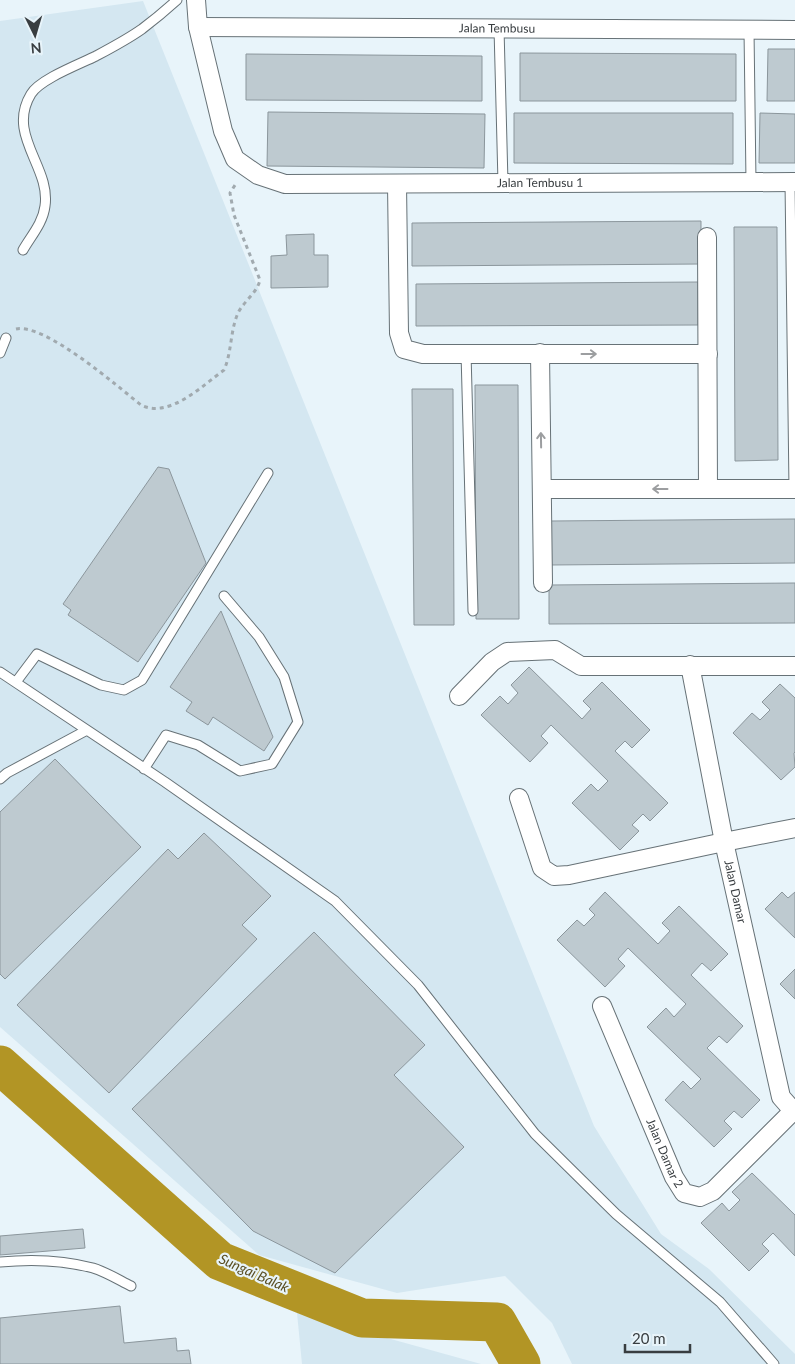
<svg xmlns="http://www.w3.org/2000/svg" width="795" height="1364" font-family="Lato,sans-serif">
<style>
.built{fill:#d4e7f1}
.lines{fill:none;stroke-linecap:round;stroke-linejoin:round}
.river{stroke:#b29525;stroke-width:39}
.building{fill:#becad0;stroke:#8b969c}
.lane-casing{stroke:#677277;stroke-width:11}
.street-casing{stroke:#677277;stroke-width:20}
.path{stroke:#a1aaaf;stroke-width:3;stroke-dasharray:4 4;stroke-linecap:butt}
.lane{stroke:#fff;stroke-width:9}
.street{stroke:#fff;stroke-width:18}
.oneway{stroke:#9c9ea0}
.labels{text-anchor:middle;stroke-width:4.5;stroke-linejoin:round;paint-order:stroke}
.street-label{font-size:12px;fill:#383d40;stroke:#e8f4fa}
.water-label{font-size:14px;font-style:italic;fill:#5a4e23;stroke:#e8f4fa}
</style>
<rect width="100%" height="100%" fill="#e8f4fa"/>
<path class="built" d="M143,1L594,1126L661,1234L709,1269L795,1354V1364H572L552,1323L505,1276L397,1293L259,1255L0,1027V21Z
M297,1313L481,1364H302Z"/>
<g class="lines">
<path class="river" d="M0,1065L220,1261L362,1318L497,1322L521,1364"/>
</g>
<path class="building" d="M768,49H795V101H767Z
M520,53L736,54V101H520Z
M246,54L482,56V101L246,100Z
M268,112L485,114L484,168L267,166Z
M514,113H733V164L514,163Z
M760,113L795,114V163H759Z
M701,221V264L412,266V223Z
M734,227H777L778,460L735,461Z
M314,234V255H328V287L271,288V256L287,255L286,235Z
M698,282V325L416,326V284Z
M475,385H518L519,619H476Z
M412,389H453L454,625H414Z
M158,467L169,469L206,563L138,662L68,615L71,610L63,604Z
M795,519V563L550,565V521Z
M795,583V623L549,624V585Z
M221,611L273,737L264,751L213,717L208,725L186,711L192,702L170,687Z
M529,667L582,719L591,709L583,701L602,682L650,730L632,748L625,741L615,751L668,803L650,821L643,814L632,825L639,831L620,850L572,803L591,784L598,791L608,781L551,725L541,736L548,743L530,762L481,715L500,696L508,704L518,693L511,685Z
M780,684L795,698V752L794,753L795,767L781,780L733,733L752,713L760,720L770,710L762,702Z
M55,759L141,847L5,979L0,974V812Z
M204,833L271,896L242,925L257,939L109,1093L17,1005L168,849L178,859Z
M605,892L658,944L670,931L662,923L679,906L728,954L711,971L702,963L691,975L743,1026L727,1043L719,1036L707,1048L760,1100L742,1118L734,1111L724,1121L732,1129L714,1147L665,1100L683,1081L691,1089L701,1079L647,1027L666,1008L674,1017L686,1004L628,948L618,959L625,966L605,987L557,940L577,920L584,926L595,915L589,909Z
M782,892L788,898L795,892V938L765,909Z
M314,932L425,1045L394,1075L464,1147L335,1273L253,1231L132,1109Z
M795,969V999L780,984Z
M752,1173L795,1215V1256L773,1233L762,1244L769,1251L749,1271L701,1223L722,1203L729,1211L740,1200L732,1192Z
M83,1229L85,1248L0,1255V1236Z
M120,1306L124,1343L176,1338L177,1351L189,1350L191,1364H0V1318Z"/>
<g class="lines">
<g class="lane-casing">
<path id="lane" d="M499,28L503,183
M749,30L751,182
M790,182L794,489
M23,250C31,236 43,223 45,206C51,167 6,135 31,94C40,79 80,64 96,56C111,48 128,39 142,29C154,20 166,10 177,0
M0,353L6,338
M466,353L473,611
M0,672L165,782L335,901L418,985L535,1134L616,1214L720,1302L774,1364
M16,682L37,654L101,685L124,690L142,680L268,473
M144,769L166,735L198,745L240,771L272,764L298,722L284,677L259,637L224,596
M0,779L7,773L87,730
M0,1262C30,1259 63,1260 93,1268C106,1272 119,1280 131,1286"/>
</g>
<g class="street-casing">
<g id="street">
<path id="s1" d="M196,0L198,27L223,131L235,159L258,175L285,184L795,182"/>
<path id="s2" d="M198,27L795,30"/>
<path d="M397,184L399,333L404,349L423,354H708"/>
<path d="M707,237L708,489"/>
<path d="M540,353L543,583"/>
<path d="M542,489H795"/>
<path id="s3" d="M690,665L724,842L781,1097L795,1113"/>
<path d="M459,696L492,662L507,652L555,650L581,666H795"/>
<path d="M519,798L542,868L554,876L569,875L724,842L795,828"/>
<path id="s4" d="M602,1006L674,1177L684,1193L700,1197L713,1191L795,1109"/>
</g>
</g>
<path class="path" d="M16,329C45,323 117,386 141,405C169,419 202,386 224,370C232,352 230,331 238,313C244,301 257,293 260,280L234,215L230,193L237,182"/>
<use href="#lane" class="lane"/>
<use href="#street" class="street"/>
</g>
<defs><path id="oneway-shaft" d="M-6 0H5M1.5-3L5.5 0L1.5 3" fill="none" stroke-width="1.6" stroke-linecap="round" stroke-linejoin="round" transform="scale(1.25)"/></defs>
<g class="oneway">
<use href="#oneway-shaft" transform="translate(589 354)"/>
<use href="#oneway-shaft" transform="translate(541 440) rotate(-91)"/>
<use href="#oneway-shaft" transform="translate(660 489) rotate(180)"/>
</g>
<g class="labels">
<g class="street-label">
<text dy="4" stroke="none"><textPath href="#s2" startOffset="299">Jalan Tembusu</textPath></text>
<text dy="4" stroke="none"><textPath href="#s1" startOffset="476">Jalan Tembusu 1</textPath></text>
<text dy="4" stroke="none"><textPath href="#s3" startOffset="231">Jalan Damar</textPath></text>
<text dy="4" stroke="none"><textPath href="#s4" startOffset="160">Jalan Damar 2</textPath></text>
</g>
<g class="water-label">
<text transform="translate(254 1273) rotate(24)" y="5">Sungai Balak</text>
</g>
</g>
<g transform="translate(35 35) rotate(175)" stroke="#e8f4fa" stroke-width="4" paint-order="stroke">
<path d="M0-4L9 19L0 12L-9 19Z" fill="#383d40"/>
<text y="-8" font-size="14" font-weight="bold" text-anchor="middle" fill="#383d40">N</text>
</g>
<path d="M625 1344v8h65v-8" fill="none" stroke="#383d40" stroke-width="2.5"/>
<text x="632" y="1344" font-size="15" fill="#383d40" stroke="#e8f4fa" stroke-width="4" paint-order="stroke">20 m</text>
</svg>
